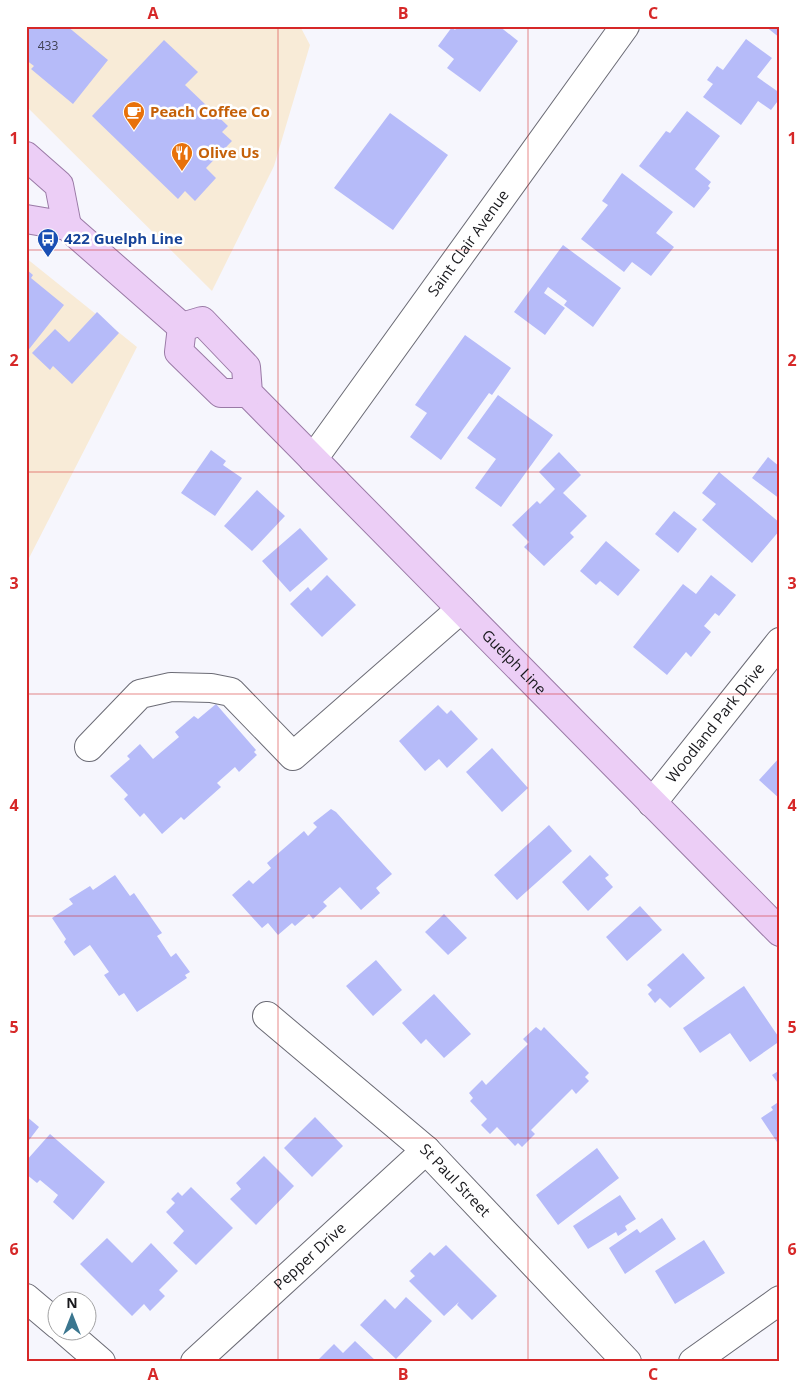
<svg xmlns="http://www.w3.org/2000/svg" width="806" height="1388" font-family="'Open Sans',sans-serif">
<style>
.commercial{fill:#f8ebd7}
.building{fill:#b6bbf9}
.lines{fill:none;stroke-linecap:round;stroke-linejoin:round}
.minor-casing{stroke:#6b6b75;stroke-width:30}
.major-casing{stroke:#9a7aa6;stroke-width:30}
.minor{stroke:#fff;stroke-width:28}
.major{stroke:#eccef6;stroke-width:28}
.grid{fill:none;stroke:#d62828;stroke-width:1;stroke-opacity:0.55}
.labels{text-anchor:middle;stroke-width:5;stroke-linejoin:round;paint-order:stroke}
.number-label{font-size:12px;fill:#404153}
.food-label{font-size:15px;font-weight:bold;fill:#c56008;stroke:#fff;text-anchor:start}
.transit-label{font-size:15px;font-weight:bold;fill:#164399;stroke:#fff;text-anchor:start}
.street-label{font-size:15px;fill:#18181c;stroke:#fff}
.neatline{fill:none;stroke:#d62828;stroke-width:2}
.grid-label{font-size:16px;text-anchor:middle;font-weight:bold;fill:#d62828}
</style>
<rect width="100%" height="100%" fill="#f6f6fd"/>
<path class="commercial" d="M26,26H300L310,45L274,166L212,291L26,106Z
M26,258L137,347L26,564Z"/>
<path class="building" d="M26,26H67L108,60L73,104L31,69L34,66L26,60Z
M458,26H499L518,41L480,92L447,68L454,59L438,46L452,27L455,30Z
M765,26H780V38Z
M746,39L772,58L757,77L780,93V98L771,110L758,101L741,125L703,97L713,84L707,80L717,66L723,70Z
M164,40L198,72L185,85L228,126L222,132L232,141L206,168L216,178L195,201L185,191L178,199L92,116Z
M687,111L720,136L695,169L711,182L708,186L710,188L694,208L639,166L666,131L670,133Z
M390,113L448,155L393,230L334,188Z
M622,173L673,212L656,233L674,247L651,276L632,262L624,272L581,239L608,205L602,201Z
M563,245L621,288L593,327L564,305L567,301L548,287L544,293L565,308L545,335L514,312Z
M26,269L33,275L31,278L64,305L26,353Z
M97,312L119,333L72,384L53,366L50,370L32,353L55,329L69,342Z
M465,335L511,368L492,395L489,393L441,460L410,437L427,413L415,405Z
M498,395L553,435L501,507L475,488L496,459L467,438Z
M211,450L226,461L223,465L242,478L215,516L181,493Z
M559,452L581,475L563,493L587,516L570,533L574,537L544,566L524,547L529,542L512,525L537,501L540,504L555,489L539,472Z
M768,457L780,467V499L752,478Z
M719,472L780,523V530L752,563L702,520L716,504L702,493Z
M257,490L285,516L252,551L224,526Z
M674,511L697,529L678,553L655,534Z
M300,528L328,559L290,592L262,561Z
M606,541L640,570L618,596L600,581L596,585L580,571Z
M327,575L356,605L322,637L290,604L308,587L311,591Z
M711,575L736,595L719,616L715,613L704,626L711,632L691,657L686,652L667,675L633,647L683,584L696,594Z
M216,704L256,750L254,752L257,755L239,772L235,767L217,783L221,787L184,820L181,817L162,834L144,813L140,817L124,799L128,795L110,776L130,759L127,756L140,744L153,759L179,737L175,732L194,716L198,719Z
M438,705L447,714L451,710L478,739L447,768L439,759L425,771L399,741Z
M492,748L528,788L502,812L466,772Z
M780,757V799L759,780Z
M331,809L336,812L392,874L376,888L380,893L361,910L340,887L323,902L327,906L313,919L309,914L295,926L292,923L278,935L268,923L262,928L232,895L249,880L253,884L271,868L267,863L304,831L308,836L317,827L313,823Z
M549,825L572,851L517,900L494,875Z
M590,855L609,875L605,878L613,887L588,911L562,882Z
M115,875L130,896L134,893L162,933L157,936L171,957L176,953L190,972L185,975L187,978L137,1012L124,993L119,996L104,975L109,972L90,945L74,956L64,942L66,939L52,918L73,904L69,899L90,886L93,890Z
M640,906L662,930L627,961L606,937Z
M444,914L467,938L448,955L425,932Z
M683,953L705,978L670,1008L660,998L655,1003L648,994L652,990L647,985Z
M376,960L402,990L373,1016L346,986Z
M744,986L780,1039V1041L750,1062L730,1033L700,1053L683,1028Z
M434,994L471,1034L444,1058L426,1039L421,1044L402,1023Z
M536,1027L541,1031L544,1027L589,1073L585,1077L589,1081L576,1094L572,1089L531,1130L535,1134L522,1147L518,1143L515,1146L497,1127L490,1134L481,1125L487,1119L470,1101L473,1098L469,1093L482,1080L486,1085L528,1044L523,1039Z
M780,1070V1086L772,1075Z
M780,1101V1140L777,1142L761,1118L773,1110L771,1107Z
M26,1116L39,1127L26,1144Z
M315,1117L343,1146L312,1177L284,1148Z
M50,1134L105,1182L73,1220L53,1202L58,1195L40,1180L37,1183L26,1174V1161Z
M597,1148L619,1178L558,1225L536,1195Z
M264,1156L294,1186L256,1225L230,1199L241,1189L236,1183Z
M191,1187L233,1228L196,1265L173,1243L184,1231L166,1212L175,1203L171,1199L178,1192L182,1196Z
M620,1195L636,1219L625,1226L627,1230L618,1236L616,1232L588,1249L573,1226Z
M662,1218L676,1239L625,1274L609,1248L637,1229L640,1233Z
M107,1238L132,1263L151,1243L178,1271L159,1290L165,1296L150,1311L144,1304L132,1316L80,1264Z
M704,1240L725,1273L675,1304L655,1271Z
M446,1245L497,1296L472,1320L457,1305L459,1302L444,1316L409,1281L415,1276L410,1271L430,1252L434,1256Z
M406,1297L432,1321L396,1359L360,1325L385,1299L395,1309Z
M355,1341L377,1362H316L334,1344L343,1353Z"/>
<g class="lines">
<g class="minor-casing">
<g id="minor">
<path id="s1" d="M313,459L625,26"/>
<path d="M89,747L140,694L171,687L211,688L231,692L293,756L461,609"/>
<path id="s2" d="M652,803L780,642"/>
<path id="s3" d="M267,1016L426,1150L627,1362"/>
<path d="M26,1298L58,1325"/>
<path d="M64,1330L101,1362"/>
<path id="s4" d="M195,1362L426,1150"/>
<path d="M693,1362L780,1300"/>
</g>
</g>
<g class="major-casing">
<g id="major">
<path d="M26,156L59,185L67,226"/>
<path d="M26,219L67,226L182,327"/>
<path id="s5" d="M182,327L202,321L246,367L248,393L780,932"/>
<path d="M182,327L179,352L221,393H248"/>
</g>
</g>
<use href="#minor" class="minor"/>
<use href="#major" class="major"/>
</g>
<path class="grid" d="M278,26V1362M528,26V1362M26,250H780M26,472H780M26,694H780M26,916H780M26,1138H780"/>
<defs>
<g id="cafe-pin" transform="scale(1.125)"><path d="M0 17L-7.5 6A9.5 9.5 0 1 1 7.5 6Z" fill="#e8710a" stroke="#fff"/><path d="M-5.5-4.5H6V0H3Q3 3.5 0 3.5H-2.5Q-5.5 3.5-5.5 0ZM3-3.2v2h1.7v-2ZM-6 4.5H4V6H-6Z" fill="#fff"/></g>
<g id="restaurant-pin" transform="scale(1.125)"><path d="M0 17L-7.5 6A9.5 9.5 0 1 1 7.5 6Z" fill="#e8710a" stroke="#fff"/><path d="M-5-6h1v4h1v-4h1v4h1v-4h1v5L-1.5 .5V6h-2V.5L-5-1ZM5-6V6H3V1.5H1.5Q1.5-4 5-6Z" fill="#fff"/></g>
<g id="bus-pin" transform="scale(1.125)"><path d="M0 17L-7.5 6A9.5 9.5 0 1 1 7.5 6Z" fill="#1a4fb4" stroke="#fff"/><path d="M-5-6H5V4H4V6H2V4H-2V6H-4V4H-5ZM-3.5-4V0h7V-4ZM-3.5 1.2v1.5H-2V1.2ZM2 1.2v1.5H3.5V1.2Z" fill="#fff"/></g>
</defs>
<g fill-rule="evenodd">
<use href="#cafe-pin" x="134" y="112"/>
<use href="#restaurant-pin" x="182" y="153"/>
<use href="#bus-pin" x="48" y="239"/>
</g>
<g class="labels">
<g class="number-label">
<text x="48" y="50">433</text>
</g>
<g class="food-label">
<text x="150" y="117">Peach Coffee Co</text>
<text x="198" y="158">Olive Us</text>
</g>
<g class="transit-label">
<text x="64" y="244">422 Guelph Line</text>
</g>
<g class="street-label">
<text dy="5" stroke="none"><textPath href="#s1" startOffset="266">Saint Clair Avenue</textPath></text>
<text dy="5" stroke="none"><textPath href="#s5" startOffset="489">Guelph Line</textPath></text>
<text dy="5" stroke="none"><textPath href="#s2" startOffset="102">Woodland Park Drive</textPath></text>
<text dy="5" stroke="none"><textPath href="#s3" startOffset="250">St Paul Street</textPath></text>
<text dy="5" stroke="none"><textPath href="#s4" startOffset="156">Pepper Drive</textPath></text>
</g>
</g>
<rect width="806" height="1388" fill="none" stroke="#ffffff" stroke-width="55"/>
<g transform="translate(72 1316)"><circle r="24" fill="#ffffff" stroke="#a3a3a4"/>
<path d="M0-4L9 19L0 12L-9 19Z" fill="#3b768f"/>
<text y="-8" font-size="14" font-weight="bold" text-anchor="middle" fill="#18181c">N</text>
</g>
<rect x="28" y="28" width="750" height="1332" class="neatline"/>
<g class="grid-label">
<text x="153" y="19">A</text>
<text x="403" y="19">B</text>
<text x="653" y="19">C</text>
<text x="14" y="144">1</text>
<text x="792" y="144">1</text>
<text x="14" y="366">2</text>
<text x="792" y="366">2</text>
<text x="14" y="589">3</text>
<text x="792" y="589">3</text>
<text x="14" y="811">4</text>
<text x="792" y="811">4</text>
<text x="14" y="1033">5</text>
<text x="792" y="1033">5</text>
<text x="14" y="1255">6</text>
<text x="792" y="1255">6</text>
<text x="153" y="1380">A</text>
<text x="403" y="1380">B</text>
<text x="653" y="1380">C</text>
</g>
</svg>
